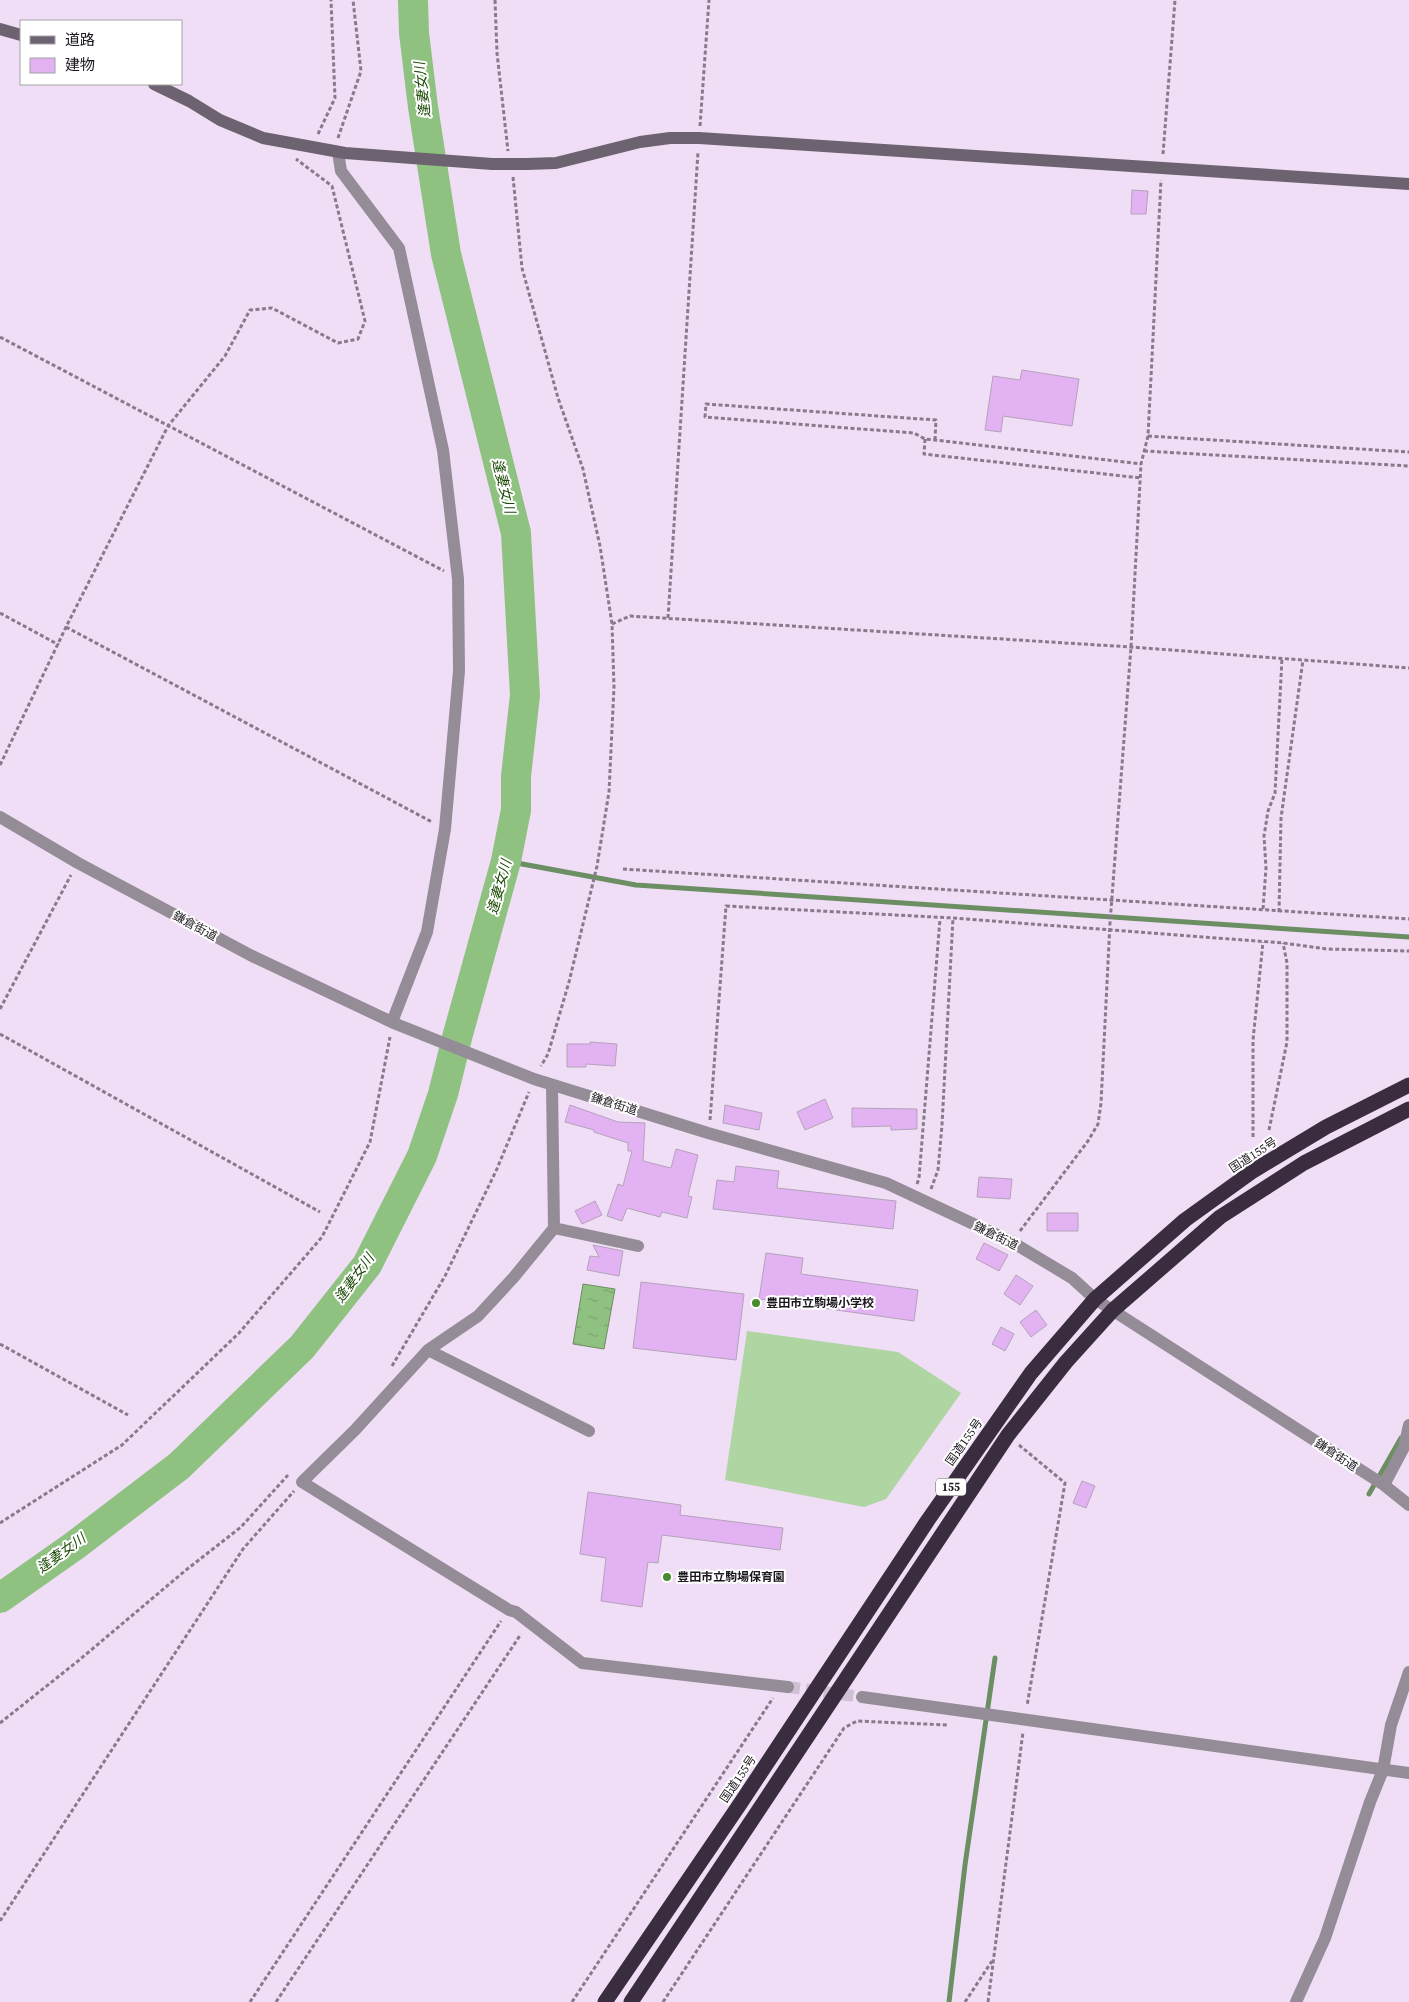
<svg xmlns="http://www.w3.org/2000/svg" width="1409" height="2002" font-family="'Source Serif 4','Noto Sans JP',serif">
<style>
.pitch{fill:#aed5a2}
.water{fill:url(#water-ripples);stroke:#6c8e63}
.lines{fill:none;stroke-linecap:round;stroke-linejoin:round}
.stream{stroke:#6c8e63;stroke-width:5}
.river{stroke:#8fc180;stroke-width:30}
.building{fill:#e2b2f3;stroke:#b3a3b9}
.street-tunnel{stroke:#d0c0d6;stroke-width:12;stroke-dasharray:12 6;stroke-linecap:butt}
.path{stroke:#877b8b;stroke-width:3;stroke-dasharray:4 2.5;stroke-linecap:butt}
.street{stroke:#948c96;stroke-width:12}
.secondary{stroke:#6d6270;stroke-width:12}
.highway{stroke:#3a2d3f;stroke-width:15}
.poi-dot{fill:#478b2e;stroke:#fff;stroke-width:2}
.labels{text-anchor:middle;stroke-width:4;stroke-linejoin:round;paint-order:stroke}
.shield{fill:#fff;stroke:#605c62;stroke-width:1}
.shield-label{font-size:11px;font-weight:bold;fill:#1c161e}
.street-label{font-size:12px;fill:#1c161e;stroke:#fff}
.poi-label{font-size:12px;font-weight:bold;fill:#1c161e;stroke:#fff;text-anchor:start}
.water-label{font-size:14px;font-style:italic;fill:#1c4a06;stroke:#fff}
</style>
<defs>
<pattern id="water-ripples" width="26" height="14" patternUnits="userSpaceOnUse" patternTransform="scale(1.25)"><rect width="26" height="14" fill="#8fc180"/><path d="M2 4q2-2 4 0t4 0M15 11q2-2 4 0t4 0" fill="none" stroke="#7ba56e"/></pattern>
</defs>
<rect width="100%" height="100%" fill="#f0def6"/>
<path class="pitch" d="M747,1331L898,1352L961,1393L886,1499L864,1507L725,1480Z"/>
<path class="water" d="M583,1284L615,1289L604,1349L573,1344Z"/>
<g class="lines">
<path class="stream" d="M506,861L636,885L1409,937
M1369,1494L1401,1438
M949,2002L965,1865L995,1658"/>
<path class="river" d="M0,1598L74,1546L179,1466L302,1347L367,1265L422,1156L443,1094L458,1034L506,861L516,810V776L525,695L516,533L446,254L423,107L414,33L413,0"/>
</g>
<path class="building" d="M1132,190L1148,191L1146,214H1131Z
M1022,370L1079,379L1072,426L1003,416L1001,432L985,430L993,376L1020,380Z
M590,1042L617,1044L615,1066L586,1064V1067H567V1044H590Z
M825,1099L833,1118L805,1130L797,1112Z
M570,1105L618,1122L645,1123L643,1161L671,1168L676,1149L698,1155L688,1196L692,1197L687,1218L662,1212L660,1217L627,1208L622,1221L607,1216L618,1184L623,1186L632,1151H628V1143L594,1132V1130L565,1122Z
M725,1105L762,1113L759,1130L723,1123Z
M852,1108L917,1109V1129L891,1130V1126L852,1127Z
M736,1166L779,1171L777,1188L896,1201L893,1229L713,1209L717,1180L734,1182Z
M979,1177L1012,1179L1010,1199L977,1197Z
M595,1201L602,1215L582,1224L575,1211Z
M1047,1213H1078V1231H1047Z
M984,1243L1008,1255L999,1271L976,1259Z
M593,1245L623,1251L619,1276L587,1270L590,1256L599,1257Z
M766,1253L803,1258L801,1274L918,1290L914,1321L759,1299Z
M1016,1275L1033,1286L1020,1305L1004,1294Z
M641,1282L744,1294L736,1360L633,1348Z
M1036,1310L1047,1325L1031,1337L1020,1322Z
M1001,1327L1014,1334L1005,1351L992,1344Z
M1082,1481L1095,1486L1086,1508L1073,1503Z
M588,1492L681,1505L680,1515L783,1528L780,1550L662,1535L658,1563L648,1562L642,1607L601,1601L606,1558L580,1554Z"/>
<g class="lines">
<path class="street-tunnel" d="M788,1687L862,1697"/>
<path class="path" d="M495,0L497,53L508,151
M700,126L709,0
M318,134L335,98L331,0
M338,138L361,71L353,0
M1163,154L1175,0
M513,177L522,268L558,398L583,469L600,546L612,624L614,687L609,792L597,866L569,982L548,1054L541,1066
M0,337L444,571
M1148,436L1409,452
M925,439L924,454L1141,478
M935,440L936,420L706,404L705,417L914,433L925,439L935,440L1141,464
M1144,451L1409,466
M0,613L59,645
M668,618L698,152
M612,624L630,616L1131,647L1409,668
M66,627L432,822
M0,765L66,627L168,426L225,356L250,310L272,308L338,343L358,339L365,321L332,186L296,159
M623,869L1409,919
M1263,909L1266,868L1264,836L1268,811L1275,793L1282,658
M1279,912L1281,818L1303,660
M0,1009L71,875
M0,1034L320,1212
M710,1120L726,906L953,918L1283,943L1327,949L1409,951
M1269,1130L1287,1042V963L1283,943
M1253,1137V1040L1263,942
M917,1184L919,1178L940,919
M931,1189L938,1170L942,1125L953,918
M1020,1231L1088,1141L1098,1124L1101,1103L1110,923L1131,647L1141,464L1148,436L1161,180
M0,1344L128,1415
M392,1366L445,1276L496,1171L529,1092
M1019,1445L1065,1483L1027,1706
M0,1523L122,1445L239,1333L322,1237L370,1142L390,1037
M0,1723L78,1661L186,1570L241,1527L288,1475
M0,1921L243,1549L294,1491
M250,2002L501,1621
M276,2002L521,1634
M572,2002L773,1698
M663,2002L844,1728L857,1721L948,1725
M965,2002L992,1961
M988,2002L1023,1732"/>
<path class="street" d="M338,152L341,171L399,248L443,450L458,579L459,671L445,829L427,932L392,1022
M0,817L78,863L252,956L396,1024L534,1079L708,1133L886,1183L1012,1242L1072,1278L1095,1299L1384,1485L1409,1505
M552,1085L554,1228L514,1277L478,1316L428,1350L355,1430L302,1482L509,1610L516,1612L582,1663L788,1687
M554,1228L638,1246
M428,1350L589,1431
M1384,1485L1404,1447L1409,1425
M862,1697L1409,1773
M1296,2002L1325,1938L1370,1802L1383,1770L1391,1725L1409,1672"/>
<path class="secondary" d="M0,29L21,35
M154,84L189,101L220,120L263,138L345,153L492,164H527L556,163L640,142L670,138H699L1409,184"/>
<path class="highway" d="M605,2002L740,1804L928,1520L1031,1373L1095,1299L1185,1220L1253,1171L1326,1127L1409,1085
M631,2002L1008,1435L1066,1362L1113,1310L1220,1217L1304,1163L1409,1109"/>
</g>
<g class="poi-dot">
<circle cx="756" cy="1303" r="5"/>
<circle cx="667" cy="1577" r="5"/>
</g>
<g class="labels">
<rect class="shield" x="936" y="1478.5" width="30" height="17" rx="4"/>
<g class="shield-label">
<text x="951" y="1491">155</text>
</g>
<g class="street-label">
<text transform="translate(195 926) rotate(28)" y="4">鎌倉街道</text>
<text transform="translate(614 1104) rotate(17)" y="4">鎌倉街道</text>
<text transform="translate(1253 1155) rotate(-33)" y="4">国道155号</text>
<text transform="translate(996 1236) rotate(26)" y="4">鎌倉街道</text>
<text transform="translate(964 1442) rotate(-55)" y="4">国道155号</text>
<text transform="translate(1336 1455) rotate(33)" y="4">鎌倉街道</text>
<text transform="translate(738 1779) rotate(-56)" y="4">国道155号</text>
</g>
<g class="poi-label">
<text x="766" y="1307">豊田市立駒場小学校</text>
<text x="677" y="1581">豊田市立駒場保育園</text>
</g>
<g class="water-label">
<text transform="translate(422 90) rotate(-96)" y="5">逢妻女川</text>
<text transform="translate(504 486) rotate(76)" y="5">逢妻女川</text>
<text transform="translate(499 887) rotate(-75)" y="5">逢妻女川</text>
<text transform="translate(354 1278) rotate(-54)" y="5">逢妻女川</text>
<text transform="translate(61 1553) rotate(-36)" y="5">逢妻女川</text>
</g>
</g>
<rect x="20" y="20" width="162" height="65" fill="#ffffff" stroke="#a4a2a5"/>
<rect x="30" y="36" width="25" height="8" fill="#6d6270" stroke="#a4a2a5"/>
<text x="65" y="45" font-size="15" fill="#1c161e">道路</text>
<rect x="30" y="58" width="25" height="15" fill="#e2b2f3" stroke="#a4a2a5"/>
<text x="65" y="70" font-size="15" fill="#1c161e">建物</text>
</svg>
